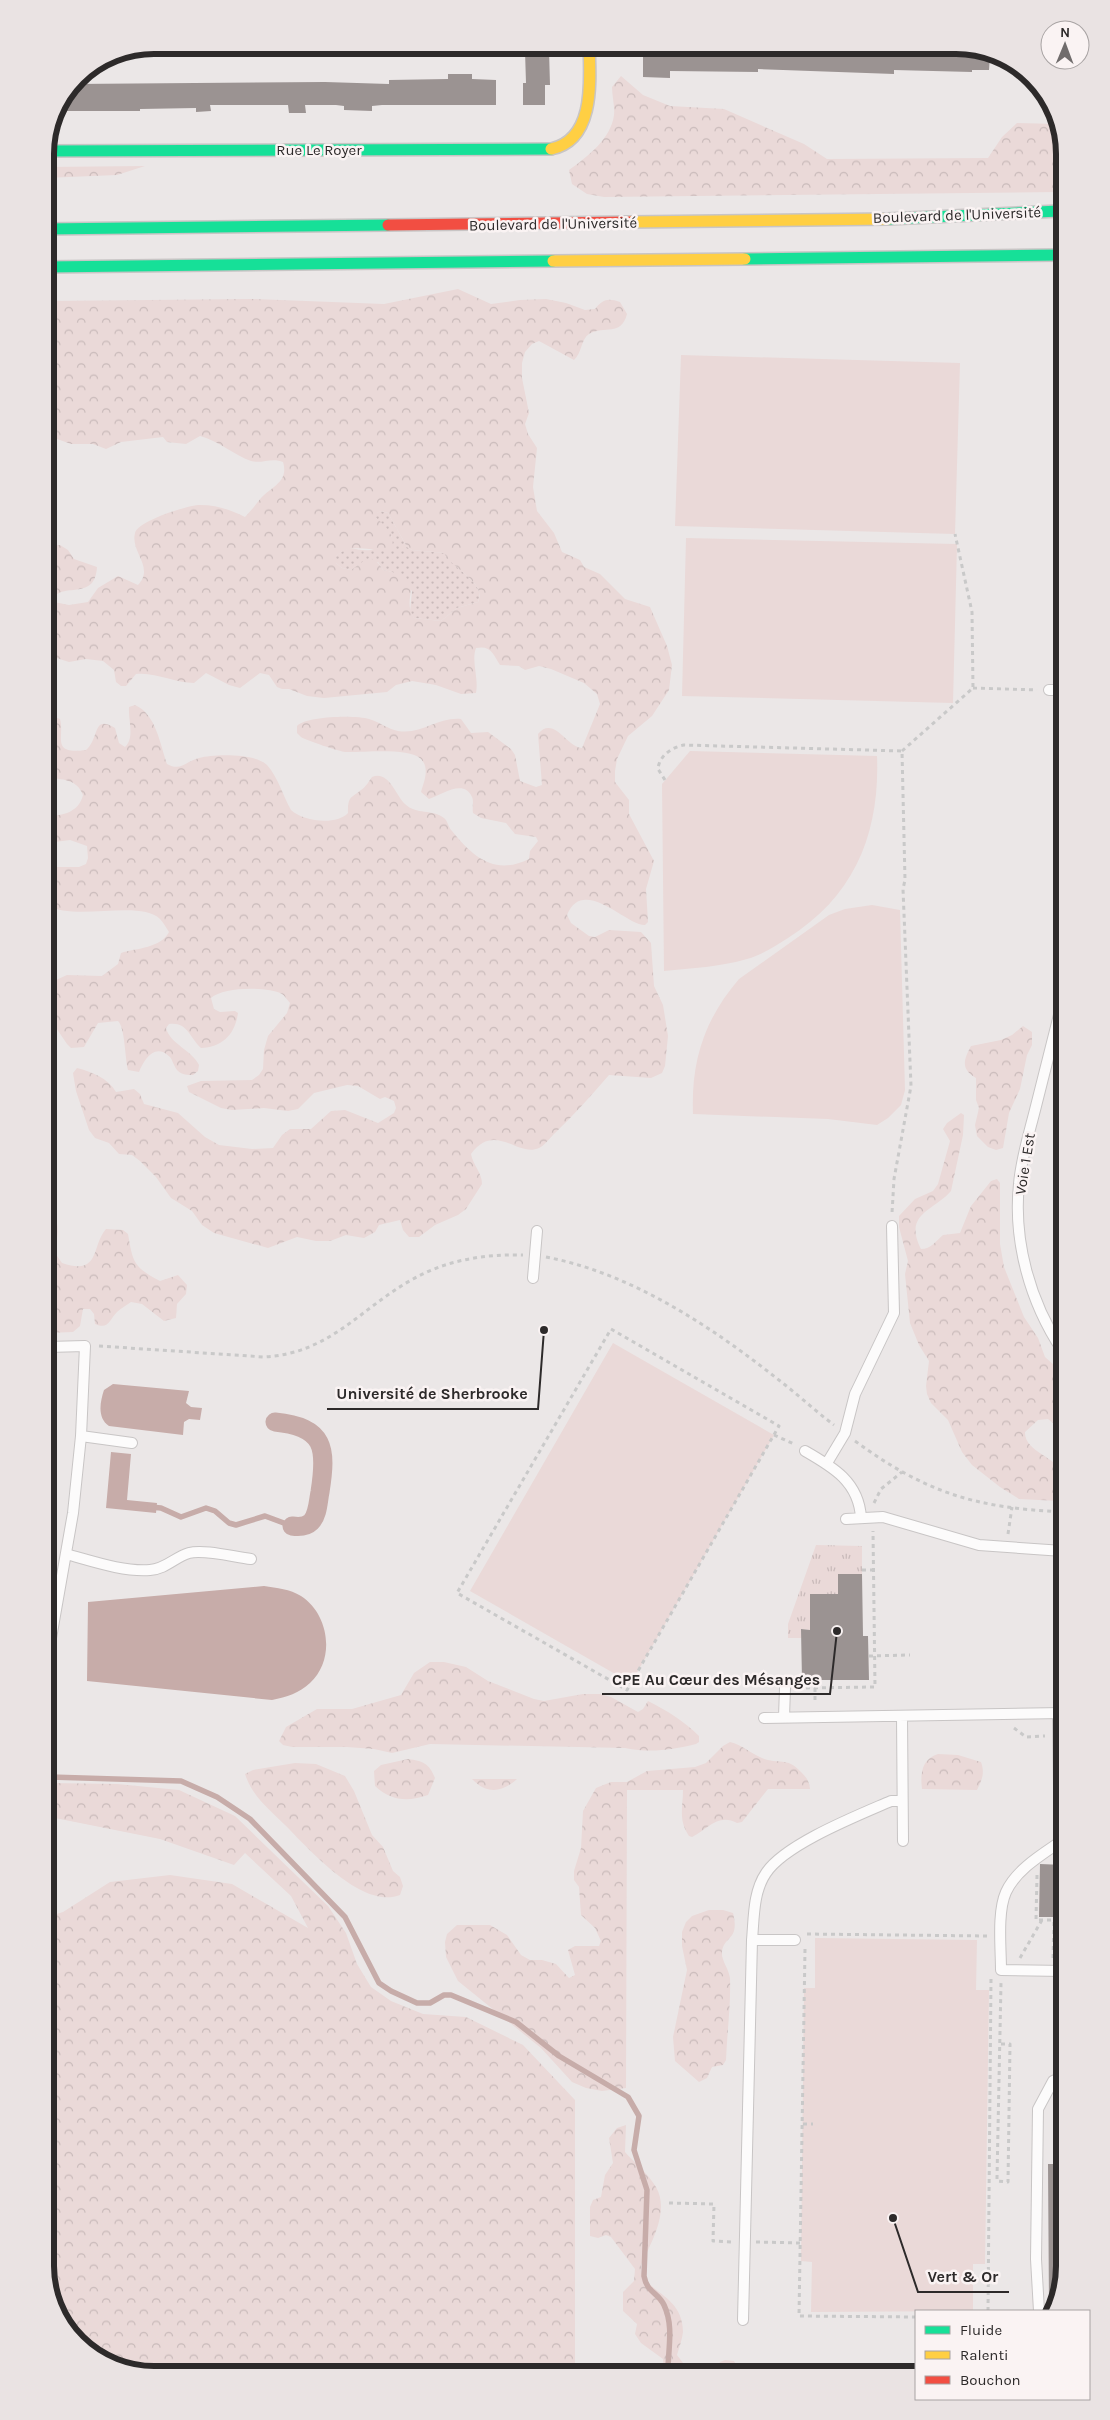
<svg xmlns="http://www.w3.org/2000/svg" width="1110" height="2420" font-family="Karla,sans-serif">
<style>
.grass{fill:url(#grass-dots)}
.forest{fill:url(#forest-crowns);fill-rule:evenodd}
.park{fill:url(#park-tufts)}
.garden{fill:#ead9d8}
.water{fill:#c7aca9}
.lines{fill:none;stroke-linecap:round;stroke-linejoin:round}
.stream{stroke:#c7aca9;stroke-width:5.5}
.canal{stroke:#c7aca9;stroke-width:19}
.building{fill:#9b9392}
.lane-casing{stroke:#c8c5c5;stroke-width:12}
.fast-casing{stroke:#c8c5c5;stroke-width:14}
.slow-casing{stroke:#c8c5c5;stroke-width:14}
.jam-casing{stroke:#c8c5c5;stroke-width:14}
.path{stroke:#c9c9c9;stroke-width:3;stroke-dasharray:4 4;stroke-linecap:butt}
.lane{stroke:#fcfbfb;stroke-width:10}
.fast{stroke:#16e098;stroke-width:11}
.slow{stroke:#ffcf43;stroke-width:11}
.jam{stroke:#f24e42;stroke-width:11}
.labels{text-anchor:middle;stroke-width:5;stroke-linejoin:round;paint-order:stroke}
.street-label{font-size:15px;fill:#2d2a2a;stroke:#faf3f3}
.rim{fill:none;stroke:#2d2a2a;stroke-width:6}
.leader{fill:none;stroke:#2d2a2a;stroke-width:2}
.callout-dot{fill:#2d2a2a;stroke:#faf3f3;stroke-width:2}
.callout-label{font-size:16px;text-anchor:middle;font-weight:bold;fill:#2d2a2a;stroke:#faf3f3;stroke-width:5;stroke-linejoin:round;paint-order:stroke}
</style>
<defs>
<pattern id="grass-dots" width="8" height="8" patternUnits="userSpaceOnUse" patternTransform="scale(1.25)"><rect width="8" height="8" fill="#ead9d8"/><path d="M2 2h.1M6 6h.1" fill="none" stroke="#c9baba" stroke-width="1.8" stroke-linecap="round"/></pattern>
<pattern id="forest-crowns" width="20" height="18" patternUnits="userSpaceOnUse" patternTransform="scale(1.25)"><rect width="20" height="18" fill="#ead9d8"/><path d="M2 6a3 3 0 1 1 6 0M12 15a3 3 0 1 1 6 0" fill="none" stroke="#c9baba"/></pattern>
<pattern id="park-tufts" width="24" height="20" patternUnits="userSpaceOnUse" patternTransform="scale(1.25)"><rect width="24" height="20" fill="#ead9d8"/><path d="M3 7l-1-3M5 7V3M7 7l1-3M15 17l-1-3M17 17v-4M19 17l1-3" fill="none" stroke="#c9baba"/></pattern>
</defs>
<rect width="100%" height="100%" fill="#ebe7e7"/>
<path class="grass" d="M381,511L388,513L407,547L412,550L445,553C453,570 487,582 478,602L457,608L441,621L414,618L410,612L412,591L392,572L383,570L378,562L358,566L351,570L342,568L336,563V556C351,542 355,552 371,550C377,549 386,541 392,537L376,518V513Z"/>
<path class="forest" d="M621,76L643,95L670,106L724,109L804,144L827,159L988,158L1002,137L1017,123L1059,124V192L604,197L587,194L572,184L569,170C587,157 611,139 614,115C615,107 612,96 612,87Z
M145,166L117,175L45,178V167Z
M458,289L491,304L520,300L546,299L566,303L585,310L595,309C603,299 608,298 620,302L627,314C621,337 605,325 589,334C581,339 582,353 574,360L539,341L532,344L525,352L522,363V378L529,413L525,424L528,434L537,448L533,487L537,511L554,533L562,552L580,560L584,567L600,574L625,599L650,607L667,646L672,665L669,690L652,716L628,736L617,759L615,771V782L629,800V814L654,861L646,889L648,922L645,925C627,926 583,875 567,915L571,923L589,936L595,937L609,930L641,932L651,943L654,986L663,1005L668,1036L665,1066L662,1073L651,1078L609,1075C591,1096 573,1116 553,1135C549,1139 544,1146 539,1148C518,1158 495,1121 471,1154C473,1165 482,1173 482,1184L466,1209L458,1215L435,1225L419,1237H409L403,1230L400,1220L379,1225L375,1232L364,1238L346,1235L330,1241H316L297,1237L268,1248L214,1233L202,1225L192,1211L171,1198L156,1177L140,1161L132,1155L119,1154L109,1143L95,1138L89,1130L76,1091L73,1073L77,1068C92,1072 108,1078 116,1092L134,1089L140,1094L144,1104L178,1113L205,1137L219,1145L252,1149L273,1148L282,1135L290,1129H311L331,1111L345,1110L378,1123L394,1113L396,1108L394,1101L385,1097L380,1099L358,1086L347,1085L314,1093L298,1109L288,1111L264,1108L232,1110L221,1108L189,1092L187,1086L201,1081L252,1080L259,1075L263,1069L264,1050L268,1036L287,1013L290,1003C287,1000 285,996 282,994C267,986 223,987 211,998L214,1009L220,1012L235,1011L238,1013C235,1035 222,1047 201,1048C189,1037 188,1022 169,1024L166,1028C170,1044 192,1050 199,1065L198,1071L193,1075C188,1075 182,1075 178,1071C174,1067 173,1061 170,1057C155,1042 144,1059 139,1072L128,1070C125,1059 125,1027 118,1021L98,1023L84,1047L71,1048L67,1044L48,1016L47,984L67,975L102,976L118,964L121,953C137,948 161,948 169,932C166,928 164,923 160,919C140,899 75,922 47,905V860L54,867H79L86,864L88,858L87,846L70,840L47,843V816C63,816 79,812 83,795C77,779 62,779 47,778V719L52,716L60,719C65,737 50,755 86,750C100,738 92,714 115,728L119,743L125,747C135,738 128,720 129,707L135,705C156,714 160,744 167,764C181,772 186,761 199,758C214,754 255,753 267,765C278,777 283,796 291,810C302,821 336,826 348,813C348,796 350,799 361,790C366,787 369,781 372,777C389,770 396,796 405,804C416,815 433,809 444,818C448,821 448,827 452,831C473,857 495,876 529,859L530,851L538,841L536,837L515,834L506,823L481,818L473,813C472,807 474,801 472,797C464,778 441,795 429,799L421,792C424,782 430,768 421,759C408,747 362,753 345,752C341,752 305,740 301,737L297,733V726C306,716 356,715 369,719C379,722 388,729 398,731C422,735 437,717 461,719L471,733L488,732L511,749L515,755L520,781L536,787L542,785L538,734C554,715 567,748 582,748L600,704L597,694L584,683L551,669L539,666L525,670L519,666L500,665C493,654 491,645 476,648C471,661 479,678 476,693L461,694L436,685L412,681L396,685L387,692L324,698L307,696L289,689H282L277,687L269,675L260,673L240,688L229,685L206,673L194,683C174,683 156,672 136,674L126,686H121L116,682L114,670L103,661L86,659L69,662L47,655L46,546L60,545L68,550L74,559L97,567C95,601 65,582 53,598L54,602L69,605L88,602L98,588L118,576L138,585C155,567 130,552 135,533C138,521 188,505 200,505C217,505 231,510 245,517C251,511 256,504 261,498C272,486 289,482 283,462C272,457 262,464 251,461C234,455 219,441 200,436L186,444L167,442L163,437L121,442L106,449L93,444H71L46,435V301L252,299L384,304ZM381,511L388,513L407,547L412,550L444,553C453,570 487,582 478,602L457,608L441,621L414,618C399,595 431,579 383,570C370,549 365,562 351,570L342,568L336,563V556C352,541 372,553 391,549C397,537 385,525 376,518L377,513Z
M1023,1026L1032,1032V1045L1027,1055L1020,1089L1009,1113L1003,1148L996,1150L988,1147L977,1136L975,1125L979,1108L976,1100V1078C961,1069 963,1061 971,1046L1001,1040L1012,1035Z
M961,1113L964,1115L963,1135L951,1191C934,1211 903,1213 921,1249C931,1249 936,1241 943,1235L960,1233L971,1206L991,1181L997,1179L1000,1183V1244L1004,1267L1024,1317L1038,1338L1045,1357L1063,1373V1438L1054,1424L1048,1419L1038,1420L1025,1432C1024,1452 1059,1458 1063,1475C1064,1483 1063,1492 1063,1500L1059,1501L1019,1499L1000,1487L972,1465L962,1452L948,1420L931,1403L927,1394L926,1386L929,1361L919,1345L910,1323L905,1274L908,1261L899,1227V1216L915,1199L933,1191L938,1184L950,1141L943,1129L947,1123Z
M48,1203C61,1223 58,1230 55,1253L62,1263C101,1276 91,1246 106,1229L123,1230L128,1234C133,1262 133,1267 160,1281L178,1275L187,1285L186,1294L177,1304L176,1318L164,1321L142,1304L131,1302C127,1305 121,1308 117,1312C109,1320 109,1330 95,1324L94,1314L90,1309H83L80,1326L73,1332L48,1333Z
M430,1662H444L466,1667L488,1681L534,1699L544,1701L583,1694H600L611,1697L638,1712L643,1709L648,1701C666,1710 684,1721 699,1736V1742L696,1744C671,1750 651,1753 625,1748L430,1744L392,1753L374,1749L347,1747H292L283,1745L279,1741L286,1727L317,1709H352L401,1695L414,1673Z
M730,1742C742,1745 750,1753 762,1758C779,1765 786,1756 801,1772C807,1778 809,1781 810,1789H768L742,1822L737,1823C718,1813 708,1829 692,1837L689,1836C678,1820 683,1807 683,1790H627L626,2088L602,2091L586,2088L572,2082L541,2048L458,1981L446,1957L445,1942L447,1934L457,1925H490L507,1935L521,1955L530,1960H542L556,1964L569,1978L575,1975L568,1950L575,1946H599L601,1941L595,1928L581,1915L579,1887L574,1880V1871L581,1848L583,1811L596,1788L611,1782H627L647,1771L695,1767L706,1763L723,1746Z
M938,1754L958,1755L981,1762C985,1773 982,1780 977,1790L922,1789C920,1773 922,1759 938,1754Z
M408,1759C423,1761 429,1763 435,1778L428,1795C408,1802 391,1801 375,1786L374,1771L381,1765Z
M295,1763L316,1764L345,1776L354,1791L372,1835L383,1847L393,1871L400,1877L403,1886L400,1895C362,1910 309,1849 285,1825C269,1809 252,1796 245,1774L253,1770Z
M472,1779H517C502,1793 486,1794 472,1779Z
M50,1783L117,1784L179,1790L235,1816L328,1906L346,1933L357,1964L371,1987L391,2001L423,2014L466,2017L523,2045L575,2100V2372L147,2375L88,2353L51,2301L50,1916L63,1912L110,1882L170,1875L232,1884L308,1928L291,1896L245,1853L234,1865L160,1839L50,1817Z
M709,1910H723L733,1913C740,1941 724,1935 722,1952C721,1960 729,1969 730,1978C731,2005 727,2033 726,2060L723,2065L712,2067L707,2078L699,2082L675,2061L673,2037L687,1970L682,1946V1932L686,1922L692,1916Z
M626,2125L625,2152C635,2163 648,2174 656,2187C670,2211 651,2243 641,2265C639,2292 683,2292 683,2332C682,2340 679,2348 677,2355L689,2371H664L663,2359L641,2343L635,2334L637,2324L623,2311V2292L634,2281L635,2269L611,2237L606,2235L598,2238L590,2236V2207L593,2200L601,2197L605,2175L613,2163L609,2138L617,2128Z
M725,2360L734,2361L740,2371H715L720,2362Z"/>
<path class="park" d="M816,1545L862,1546V1574H838V1594L811,1595L810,1630L801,1629V1638H788V1624Z"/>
<path class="garden" d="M681,355L960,363L955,534L675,526Z
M686,538L957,544L953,703L682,696Z
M690,751L877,756C880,833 855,896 788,938C775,946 762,955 747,959C720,967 692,968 664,971L662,784Z
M872,905L900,910L905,1090L901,1105L888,1118L877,1125L828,1119L693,1114C691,1061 704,1020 739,979L829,915L845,909Z
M613,1343L774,1435L631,1683L470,1591Z
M815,1938L977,1940L976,1990H989L985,2264H973V2311L811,2312L812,2262L801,2261L804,1988H815Z"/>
<path class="water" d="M113,1384L189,1391L186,1403L191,1407L202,1408L200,1420L189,1419L184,1422L183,1435L109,1426C97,1418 100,1402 104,1390Z
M111,1452L131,1454L127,1500L157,1503L156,1513L106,1508Z
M264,1586C277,1588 290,1589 301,1596C329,1614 336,1659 310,1683C299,1693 287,1697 272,1700L87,1681L88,1602Z"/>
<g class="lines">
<path class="stream" d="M150,1507L161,1508L181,1517L206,1508L215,1511L229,1523L236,1525L265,1516L292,1526
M50,1777L181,1781L217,1797L250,1819L345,1917L379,1983L391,1991L417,2003H430L444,1995H451L516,2022L559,2056L628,2097L639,2116L634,2150L647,2190L644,2276C647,2293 658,2292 664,2305C674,2326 668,2349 668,2371"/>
<path class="canal" d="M275,1422C325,1427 327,1448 320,1492C318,1502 318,1515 311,1522C306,1527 299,1527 292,1526"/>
</g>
<path class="building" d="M667,45H963L990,55L989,70H972V72L894,70V74L758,69V72L670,71V78L643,77V48H667Z
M549,50L550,85H545V105H523V83H526L525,51Z
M448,74H472V79L496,80V105H382L372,106V111L344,110V106L336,105H305L306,113H289L288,105H210L211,111L196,112V108L140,109V111H54L73,84L325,82L389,84V80L448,79Z
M838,1574H862L863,1636H868L869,1680H802L801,1629L810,1630V1594H838Z
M1040,1864L1064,1865V1917H1039Z
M1048,2164H1065V2266L1053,2307H1049Z"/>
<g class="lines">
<g class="lane-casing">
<path id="lane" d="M1049,690H1061
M1062,1003C1053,1039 1044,1074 1035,1110C1029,1134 1021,1159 1019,1184C1013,1241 1030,1302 1062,1350
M533,1278L537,1231
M48,1347L85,1346L81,1436L132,1443
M805,1451C833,1467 859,1482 861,1518
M827,1463L845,1433L855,1394L894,1313L892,1226
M846,1519L883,1517L979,1545L1063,1551
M66,1554C92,1561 123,1572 150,1570C166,1569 175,1557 189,1553C204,1549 234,1557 251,1559
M50,1644L73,1513L81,1436
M1058,1713L1060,1859
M902,1716L903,1841
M784,1717L785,1688
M764,1718L1063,1713
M1060,1842C1041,1855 1016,1870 1006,1892C997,1912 1001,1948 1001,1970L1064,1971
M752,1940H795
M1039,2311L1036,2259L1038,2109L1053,2081L1064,2076
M743,2320L752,1940C754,1918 753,1892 766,1873C785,1844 859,1815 891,1801H902"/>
</g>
<g class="fast-casing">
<path id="fast" d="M45,151L551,149
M888,219L1059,211
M45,229L388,225
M745,259L1059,255
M46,267L553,261"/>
</g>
<g class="slow-casing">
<path id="slow" d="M551,149C596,140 590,78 589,45
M630,222L888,219
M553,261L745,259"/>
</g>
<g class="jam-casing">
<path id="jam" d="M388,225L630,222"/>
</g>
<path class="path" d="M973,688L1037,690
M902,751L973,688L972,612L955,534
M665,780L658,769C659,756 672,747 684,745L902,751L905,880L903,889L911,1086L894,1179L892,1213
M546,1257C630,1273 709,1325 775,1377C795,1392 814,1410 834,1425
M611,1329L779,1426L627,1690L457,1593Z
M99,1346L264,1357C331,1353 359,1309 413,1279C447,1260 484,1254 523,1255
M774,1435L794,1444
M855,1441C926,1493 976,1508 1063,1512
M874,1503L881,1489L902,1472
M1008,1534L1012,1507
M862,1570H874
M869,1656L910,1655
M815,1680V1704
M798,1688L875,1687L873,1531
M1014,1728L1026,1737L1045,1736
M1037,1875L1036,1920H1064
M807,1934L988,1936
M805,1949L799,2316L916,2317
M1020,1958L1042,1920
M1053,1958L1054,1920
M1001,2044H1010L1008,2182L997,2181V2178L1001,1983
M803,2124H813
M669,2203L714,2204L713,2241L733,2242
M756,2242L801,2243
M988,2311L991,1979"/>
<use href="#lane" class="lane"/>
<use href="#fast" class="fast"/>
<use href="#slow" class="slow"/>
<use href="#jam" class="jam"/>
</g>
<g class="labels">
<g class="street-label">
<text x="319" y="155">Rue Le Royer</text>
<text transform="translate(957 215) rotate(-2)" y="5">Boulevard de l'Université</text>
<text transform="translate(553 224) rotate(-1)" y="5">Boulevard de l'Université</text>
<text transform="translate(1025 1164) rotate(-81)" y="5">Voie 1 Est</text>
</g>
</g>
<path d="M0 0H1110V2420H0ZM154 54H956A100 100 0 0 1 1056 154V2266A100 100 0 0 1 956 2366H154A100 100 0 0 1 54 2266V154A100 100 0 0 1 154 54Z" fill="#eae3e3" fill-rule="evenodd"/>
<path class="rim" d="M154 54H956A100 100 0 0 1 1056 154V2266A100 100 0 0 1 956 2366H154A100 100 0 0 1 54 2266V154A100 100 0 0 1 154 54Z"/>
<path class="leader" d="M544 1330L538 1409H327M837 1631L830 1694H602M893 2218L918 2292H1009"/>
<g class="callout-dot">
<circle cx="544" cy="1330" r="5"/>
<circle cx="837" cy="1631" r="5"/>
<circle cx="893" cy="2218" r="5"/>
</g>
<g class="callout-label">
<text x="432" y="1399">Université de Sherbrooke</text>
<text x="716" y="1685">CPE Au Cœur des Mésanges</text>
<text x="963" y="2282">Vert &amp; Or</text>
</g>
<rect x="915" y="2310" width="175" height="90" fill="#faf3f3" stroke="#a8a3a3"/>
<rect x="925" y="2326" width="25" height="8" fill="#16e098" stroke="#a8a3a3"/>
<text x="960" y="2335" font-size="15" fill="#2d2a2a">Fluide</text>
<rect x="925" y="2351" width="25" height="8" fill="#ffcf43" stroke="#a8a3a3"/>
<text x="960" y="2360" font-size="15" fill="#2d2a2a">Ralenti</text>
<rect x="925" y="2376" width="25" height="8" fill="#f24e42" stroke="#a8a3a3"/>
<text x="960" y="2385" font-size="15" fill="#2d2a2a">Bouchon</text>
<g transform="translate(1065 45) rotate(1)"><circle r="24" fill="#faf3f3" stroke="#a8a3a3"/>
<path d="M0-4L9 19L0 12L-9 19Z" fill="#706c6c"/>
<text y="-8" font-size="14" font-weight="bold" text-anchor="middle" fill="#2d2a2a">N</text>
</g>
</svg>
